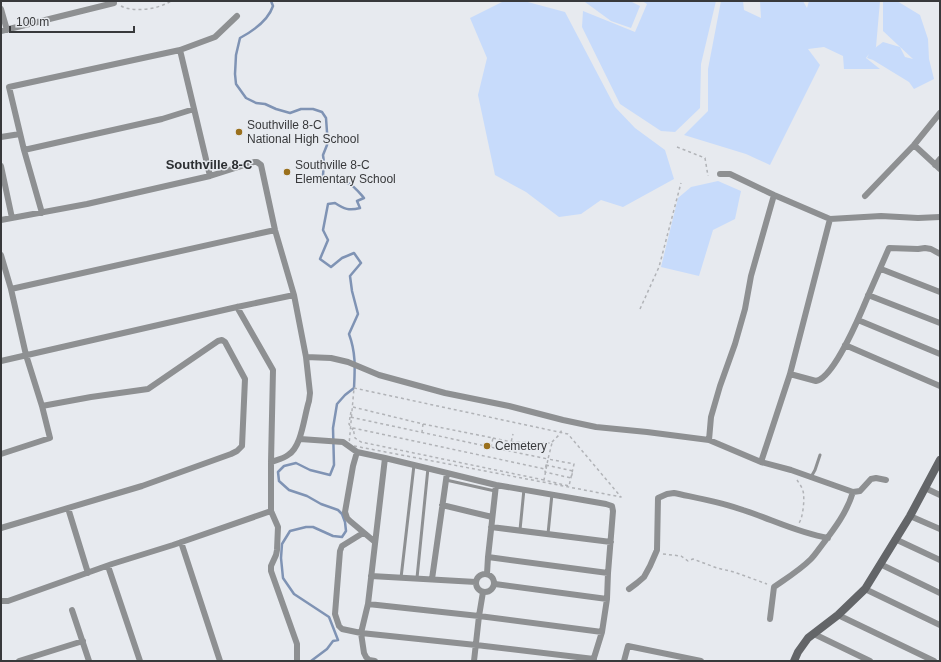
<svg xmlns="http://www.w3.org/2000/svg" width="941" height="662" font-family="Helvetica,sans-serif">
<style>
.green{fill:#c7dbfb}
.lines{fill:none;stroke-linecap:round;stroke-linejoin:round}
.stream{stroke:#7f93b4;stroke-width:2.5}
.path{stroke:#b1b3b7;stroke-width:1.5;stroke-dasharray:3 3;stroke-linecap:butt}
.lane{stroke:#8e9092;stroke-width:3}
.street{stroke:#8e9092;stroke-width:6}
.secondary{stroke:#636568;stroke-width:8}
.poi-dot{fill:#9a701d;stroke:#e7eaef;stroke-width:1.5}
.labels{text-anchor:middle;stroke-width:3;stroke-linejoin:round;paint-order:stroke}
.poi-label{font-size:12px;fill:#38393b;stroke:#e7eaef;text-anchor:start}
.neighbourhood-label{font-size:13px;font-weight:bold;fill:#2c2f32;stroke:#e7eaef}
</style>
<rect width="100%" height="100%" fill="#e7eaef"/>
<path class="green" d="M504,1H524L565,12L615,107L635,128L665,150L674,179L623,207L601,200L581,214L559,217L526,192L495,175L478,95L487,58L470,18Z
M565,1H630L640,6L631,28L611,21L585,2Z
M642,1H716L701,64L700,108L675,132L661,131L620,104L582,27L583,11L635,32L647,4Z
M721,1H743L744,10L761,18L760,1H803L807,8L809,1H880L876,47L875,48L883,42L900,47L905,57L913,59L883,31V1H897L920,15L928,39L929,59L934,79L914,89L909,82L873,60L867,58L869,54L866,58L880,69H844L843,56L824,47L808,49L820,65L770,165L746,154L684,135L708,111V69Z
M718,181L741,191L735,219L713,230L699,276L661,267L678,198L691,187Z"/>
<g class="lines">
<path class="stream" d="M271,1L273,6C268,21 253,31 240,38L236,55L235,74L236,84L246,98L256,103L265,104L276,109L290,113L301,109H313L322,112L326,118L327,132V145L323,155L324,163L323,175L330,182C351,181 351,183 364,198L357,201L360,208C349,211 344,209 335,203L328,204L323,230L328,240L320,259L331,267L342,258L354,253L361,263L350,276L352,291L358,314L349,334C356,353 355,368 354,388L345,395L337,404L333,428L334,465L330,475L310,470L296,463L284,466L278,472L279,481L289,490L307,496L321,504L338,510L342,514L345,522L346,531L342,537L333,536L313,527H306L290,531L282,544L281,558L283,578L294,594L329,617L338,640L333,641L327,649L311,661"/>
<path class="path" d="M121,6C134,13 159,9 171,1
M677,147L705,158L708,176
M640,309L659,267L681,183
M354,388L568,434L621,497L349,445Z
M353,407L423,424L422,432
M351,412L350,417L509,451
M350,417L349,424L353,430
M423,424L493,438L491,447
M493,438L511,442L552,443L548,459L574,464L569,486L544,480L548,459L509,451L513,434
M552,442L559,435L563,428
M546,465L573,471L571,478L545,472Z
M544,480L361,442L355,438L353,428L545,469
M797,480C799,483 802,487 803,491C805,498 803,518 799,523
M663,554L681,556L688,561L693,559L717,568L734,572L767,584"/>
<path class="lane" d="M811,477L815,470L820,455
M446,480L495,491
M520,530L524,489
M548,534L552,494
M401,578L414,465
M417,578L428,468"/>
<path class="street" d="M1,9L7,30
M1,31L114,3
M180,50L210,176
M194,109L162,119L24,150L9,87L180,50L215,37L237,16
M1,137L20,134
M914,145L940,169
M24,150L42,213
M935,165L940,159
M1,166L12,218
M720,174H730L774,195L830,219L881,216L918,218L940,217
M865,196L914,145L940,113
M1,220L87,204L210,176L254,162H257L261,165L275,230L294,295L306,357L310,393L309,401C304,416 302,447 288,455C283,459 276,460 271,462
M1,255L11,289L26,355L42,406L50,438L1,454
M881,269L940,292
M11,289L275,230
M868,295L940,323
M237,307L273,370L271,462V511L278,527L277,550L276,555L271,566V571L297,644V661
M858,320L940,354
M845,345L940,386
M306,357L331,358L348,362L379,375L445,393L509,406L563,420L596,427L647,432L709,440L761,462L791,470L853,492
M1,361L237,307L294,295
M790,374L816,381C834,378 861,313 868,296C875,280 882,264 889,248L918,249L925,248L931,249L940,254
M300,439L343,442L357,452L385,458L447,473L496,485L606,504L612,506L613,511L608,573L607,599L602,632L593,661
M709,440L711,417L720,386L735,344L745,309L751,276L774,195
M357,452L353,466L345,512L347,518L350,521L375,542
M761,462L790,374L830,219
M925,488L940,495
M442,505L492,517
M68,508L88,573
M910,516L940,529
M491,527L611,542
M1,528L142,486L231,454L237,451L242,446L245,379L225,342L222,340L218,341L148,389L91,397L42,406
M363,533L342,546L340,551L335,614L339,626L342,629L361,633L476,645L594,659
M895,539L940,560
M181,542L220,661
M488,557L608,573
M880,564L940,593
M108,566L140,661
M476 583a9 9 0 1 1 18 0a9 9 0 1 1-18 0Z
M487,574L488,557L496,485
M371,576L476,582
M432,579L447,473
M495,584L607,599
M629,589L637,583L644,577L650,566L657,550L658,498L667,494L674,493C697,498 721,502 743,510C771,519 798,533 828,538
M865,589L940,625
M1,601H8L112,564L173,545L271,511
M368,604L479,616L602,632
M72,610L89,661
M838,615L934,661
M770,619L774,587C787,578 800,570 811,559C815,555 819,549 822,545C835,528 847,512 853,492L860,491L871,479L876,478L886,480
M814,634L870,661
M19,661L83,641
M375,661L369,660L366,657L364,653L361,633L368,604L385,458
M474,661L479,616L483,592
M624,661L628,646L701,661"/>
<path class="secondary" d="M794,661L798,652L808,638L838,615L865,589L910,516L940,460"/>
</g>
<g class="poi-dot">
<circle cx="239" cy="132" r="4"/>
<circle cx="287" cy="172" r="4"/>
<circle cx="487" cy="446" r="4"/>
</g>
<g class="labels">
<g class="poi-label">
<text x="247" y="129">Southville 8-C<tspan x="247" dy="14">National High School</tspan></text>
<text x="295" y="169">Southville 8-C<tspan x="295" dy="14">Elementary School</tspan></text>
<text x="495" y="450">Cemetery</text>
</g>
<g class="neighbourhood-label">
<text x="209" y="169">Southville 8-C</text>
</g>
</g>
<rect width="941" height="662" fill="none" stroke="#38393b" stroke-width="4"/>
<path d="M10 26v6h124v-6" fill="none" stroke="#38393b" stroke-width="2"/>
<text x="16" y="26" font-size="12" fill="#38393b" stroke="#e7eaef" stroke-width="3" paint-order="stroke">100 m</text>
</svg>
